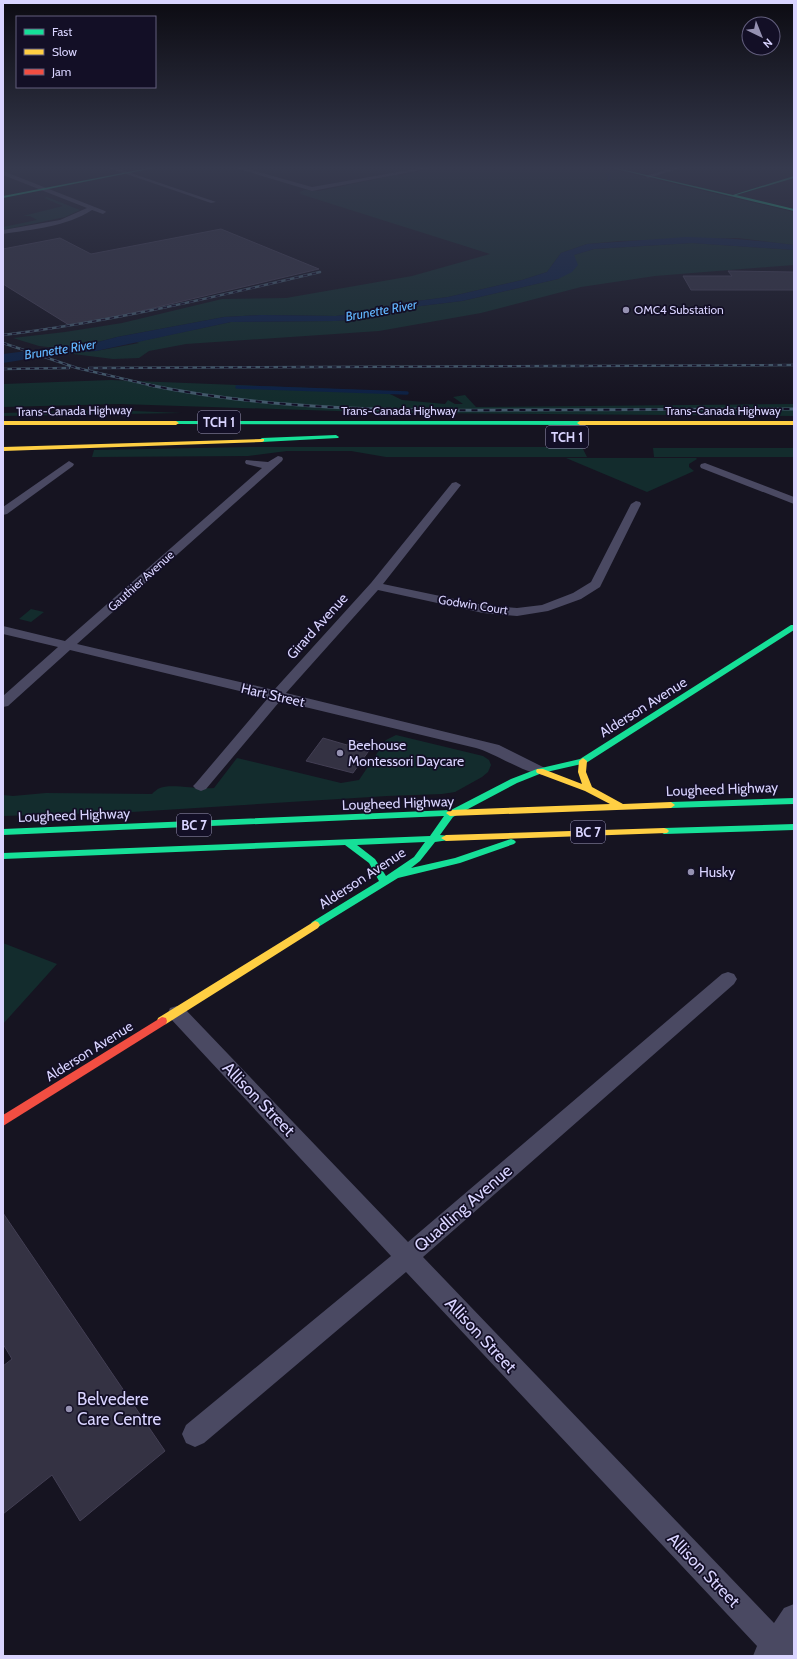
<svg xmlns="http://www.w3.org/2000/svg" width="797" height="1659" font-family="Cabin,sans-serif">
<style>
.green{fill:#132c2d}
.water{fill:#0d2144}
.lines{fill:none;stroke-linecap:round;stroke-linejoin:round}
.stream-far1{stroke:#0d2144;stroke-width:2}
.stream{stroke:#0d2144;stroke-width:3.5}
.building{fill:#343243;stroke:#433f54}
.street{fill:#4a4962;fill-rule:evenodd}
.fast{fill:#16e098;fill-rule:evenodd}
.slow{fill:#ffcf43;fill-rule:evenodd}
.jam{fill:#f24e42;fill-rule:evenodd}
.rail-far1-casing{stroke:#43596b;stroke-width:2.5}
.rail-casing{stroke:#43596b;stroke-width:3}
.rail-far1{stroke:#130f26;stroke-width:1.5;stroke-dasharray:4.5;stroke-linecap:butt}
.rail{stroke:#130f26;stroke-width:2;stroke-dasharray:6;stroke-linecap:butt}
.poi-dot{fill:#9591b1;stroke:#130f26;stroke-width:1.5}
.labels{text-anchor:middle;stroke-width:3.5;stroke-linejoin:round;paint-order:stroke}
.far-poi-label{font-size:12px;fill:#d9d4ff;stroke:#130f26;text-anchor:start}
.far-street-label{font-size:12px;fill:#d9d4ff;stroke:#130f26}
.far-water-label{font-size:13px;font-style:italic;fill:#62b6ff;stroke:#130f26}
.shield{fill:#130f26;stroke:#9e99be;stroke-width:1}
.shield-label{font-size:13px;font-weight:bold;fill:#d9d4ff}
.street-label{font-size:14px;fill:#d9d4ff;stroke:#130f26}
.poi-label{font-size:14px;fill:#d9d4ff;stroke:#130f26;text-anchor:start}
.near-street-label{font-size:17px;fill:#d9d4ff;stroke:#130f26}
.near-poi-label{font-size:17px;fill:#d9d4ff;stroke:#130f26;text-anchor:start}
</style>
<rect width="100%" height="100%" fill="#161421"/>
<path class="green" d="M435,168H606L794,212V245L738,238L620,241L587,244L561,253L547,272L522,280L448,297L394,304L368,312L336,316L261,315L224,317L117,337L98,342L56,348L39,346L13,338L65,332L122,323L222,299L286,298L412,276L490,254L300,194L301,193L299,192L305,190L319,191L396,175L400,176Z
M47,197L80,210L65,217L3,230V227L37,220L30,216H23L63,206L44,198Z
M692,243L794,250V265L655,276L581,287L481,313L379,331L186,344L149,351L139,358L113,359L65,353L96,351L139,343L136,342L231,322L336,321L373,318L388,315L404,308L462,301L558,279L574,259V255L594,249Z
M111,380L384,391L402,400L445,404L448,400L455,404H463L453,397L465,395L476,407L794,404V416L396,413L120,404L3,407V384Z
M109,410L182,413L3,416V413Z
M249,447H582L587,457H386L351,451H287L248,456L92,457L94,450Z
M653,448H794V457H654Z
M566,458H696L697,459L689,464V467L694,471L647,492Z
M31,609L44,612L31,622L19,619Z
M396,735L483,756L489,760L491,765L488,772L482,777L455,792L442,794L387,796L132,812L3,816V795L13,796L46,793L152,794C154,792 157,789 160,788C170,783 200,790 214,788L237,758L341,783L359,780L386,740Z
M3,943L57,964L3,1024Z"/>
<path class="water" d="M687,237C723,238 758,240 794,245V250L692,243L594,249L574,255L578,265L572,272L558,279L462,301L404,308L388,315L373,318L336,321L231,322L96,351L65,353L3,363V354L98,342L117,337L224,317L261,315L336,316L368,312L394,304L448,297L522,280L547,272L561,253L587,244Z"/>
<g class="lines">
<path class="stream-far1" d="M607,174L610,176L608,180"/>
<path class="stream" d="M237,387L407,393"/>
</g>
<path class="building" d="M221,229L319,269L115,317L69,325L3,284V249L60,238L91,254Z
M728,271L794,272V290H691L683,276H732Z
M323,738L347,745L351,740L373,745L353,773L306,761Z
M3,1213L165,1451L80,1521L52,1475L3,1514V1366L12,1359L3,1344Z"/>
<g class="lines">
<path class="street" d="M109,168H116L216,202L211,203Z
M236,168H244L312,187L421,168H431L312,191Z
M673,168H681L648,178L645,176Z
M3,171L105,211L106,212L103,214L92,210C66,227 33,229 3,234V230L60,220L87,208L3,175Z
M278,456L282,457L283,459L282,461L77,644L274,690L371,583L452,483L456,482L461,485L383,584L483,605L517,608L542,605L573,593L591,582L631,504L636,501L640,502L641,504L600,587L581,599L548,611L517,616L483,613L378,590L286,693L499,745L545,768L548,771L545,774C532,778 493,752 476,748L280,701L206,789L201,791L196,789L193,786L196,783L268,698L70,650L8,706L3,707V696L58,647L3,634V626L65,641L262,468L246,464L245,462L246,460L268,462Z
M69,461L74,464L73,466L7,514L3,515V507Z
M705,463L794,497V504L701,468L700,466L701,464Z
M728,972L734,974L737,979L734,984L423,1257L774,1623L784,1608L794,1604V1656H753L757,1646L406,1272L204,1443L195,1447L186,1443L182,1434L186,1425L391,1256L170,1018L168,1013L170,1008L177,1006L184,1008L408,1242L722,974Z"/>
<path class="fast" d="M149,168H154L3,198V196Z
M612,168H616L733,195L794,176V178L736,195L794,209V211Z
M176,421H580L583,423L580,425L174,424L173,423Z
M336,435L339,437L338,438L262,442L259,440L262,438Z
M791,625H794V630L586,763L542,773L517,783L453,817L440,835L449,836L451,838L449,840L435,842L420,861L411,868L455,858L511,839L514,840L516,842L514,844L460,863L398,878L315,929L312,928L310,925L312,922L379,881L369,863L345,845L3,859V853L430,836L444,816L3,835V829L451,810L511,779L537,769L580,759ZM425,842L414,857L386,876L375,859L357,845Z
M794,798V804L671,808L667,805L671,802Z
M794,824V830L664,834L659,831L664,828Z"/>
<path class="slow" d="M3,421H176L179,423L176,425H3Z
M794,421V425H580L577,423L580,421Z
M264,439V441L262,442L3,451V447Z
M583,758L587,761L586,772L592,787L623,804L671,802L675,805L671,808L450,816L446,813L450,810L610,804L585,791L537,773L536,771L537,769H543L582,784L578,772L579,761Z
M664,828L667,829L669,831L667,833L446,841L441,838L446,835Z
M315,921L318,922L320,925L318,928L166,1024L162,1025L158,1024L157,1021L158,1018Z"/>
<path class="jam" d="M162,1017L166,1018L167,1021L166,1024L3,1126V1115Z"/>
<g class="rail-far1-casing">
<path id="rail-far1" d="M3,335C110,322 215,297 320,272
M3,343L77,368L154,386
M89,368L794,365
M3,369L69,368"/>
</g>
<g class="rail-casing">
<path id="rail" d="M149,385C270,410 395,411 518,410C610,410 702,409 794,409"/>
</g>
<use href="#rail-far1" class="rail-far1"/>
<use href="#rail" class="rail"/>
</g>
<linearGradient id="sky" x2="0" y2="1"><stop stop-color="#0c0b12"/><stop offset="0.42" stop-color="#363a4e"/><stop offset="1" stop-color="#363a4e" stop-opacity="0"/></linearGradient>
<rect width="797" height="400" fill="url(#sky)"/>
<g class="poi-dot">
<circle cx="626" cy="310" r="4"/>
<circle cx="340" cy="753" r="4"/>
<circle cx="691" cy="872" r="4"/>
<circle cx="69" cy="1409" r="4"/>
</g>
<g class="labels">
<g class="far-poi-label">
<text x="634" y="314">OMC4 Substation</text>
</g>
<g class="far-street-label">
<text transform="translate(74 411) rotate(-1)" y="4">Trans-Canada Highway</text>
<text x="399" y="415">Trans-Canada Highway</text>
<text x="723" y="415">Trans-Canada Highway</text>
<text transform="translate(141 581) rotate(-42)" y="4">Gauthier Avenue</text>
<text transform="translate(473 605) rotate(9)" y="4">Godwin Court</text>
</g>
<g class="far-water-label">
<text transform="translate(381 310) rotate(-10)" y="5">Brunette River</text>
<text transform="translate(60 349) rotate(-9)" y="5">Brunette River</text>
</g>
<g class="shield">
<rect x="198" y="411" width="42" height="22" rx="3"/>
<rect x="546" y="426" width="42" height="22" rx="3"/>
<rect x="177" y="814" width="34" height="22" rx="3"/>
<rect x="571" y="821" width="34" height="22" rx="3"/>
</g>
<g class="shield-label">
<text x="219" y="427">TCH 1</text>
<text x="567" y="442">TCH 1</text>
<text x="194" y="830">BC 7</text>
<text x="588" y="837">BC 7</text>
</g>
<g class="street-label">
<text transform="translate(317 626) rotate(-48)" y="5">Girard Avenue</text>
<text transform="translate(273 695) rotate(13)" y="5">Hart Street</text>
<text transform="translate(643 707) rotate(-32)" y="5">Alderson Avenue</text>
<text transform="translate(722 789) rotate(-2)" y="5">Lougheed Highway</text>
<text transform="translate(398 803) rotate(-2)" y="5">Lougheed Highway</text>
<text transform="translate(74 815) rotate(-2)" y="5">Lougheed Highway</text>
<text transform="translate(362 878) rotate(-33)" y="5">Alderson Avenue</text>
<text transform="translate(89 1051) rotate(-32)" y="5">Alderson Avenue</text>
</g>
<g class="poi-label">
<text x="348" y="750">Beehouse<tspan x="348" dy="16">Montessori Daycare</tspan></text>
<text x="699" y="877">Husky</text>
</g>
<g class="near-street-label">
<text transform="translate(259 1099) rotate(46)" y="6">Allison Street</text>
<text transform="translate(463 1208) rotate(-41)" y="6">Quadling Avenue</text>
<text transform="translate(481 1335) rotate(47)" y="6">Allison Street</text>
<text transform="translate(704 1570) rotate(46)" y="6">Allison Street</text>
</g>
<g class="near-poi-label">
<text x="77" y="1405">Belvedere<tspan x="77" dy="20">Care Centre</tspan></text>
</g>
</g>
<rect width="797" height="1659" fill="none" stroke="#d9d4ff" stroke-width="8"/>
<rect x="16" y="16" width="140" height="72" fill="#130f26" stroke="#625e7d"/>
<rect x="24" y="29" width="20" height="6" fill="#16e098" stroke="#625e7d"/>
<text x="52" y="36" font-size="12" fill="#d9d4ff">Fast</text>
<rect x="24" y="49" width="20" height="6" fill="#ffcf43" stroke="#625e7d"/>
<text x="52" y="56" font-size="12" fill="#d9d4ff">Slow</text>
<rect x="24" y="69" width="20" height="6" fill="#f24e42" stroke="#625e7d"/>
<text x="52" y="76" font-size="12" fill="#d9d4ff">Jam</text>
<g transform="translate(761 36) rotate(137)"><circle r="19" fill="#130f26" stroke="#625e7d"/>
<path d="M0-3L7 15L0 10L-7 15Z" fill="#9591b1"/>
<text y="-6" font-size="11" font-weight="bold" text-anchor="middle" fill="#d9d4ff">N</text>
</g>
</svg>
